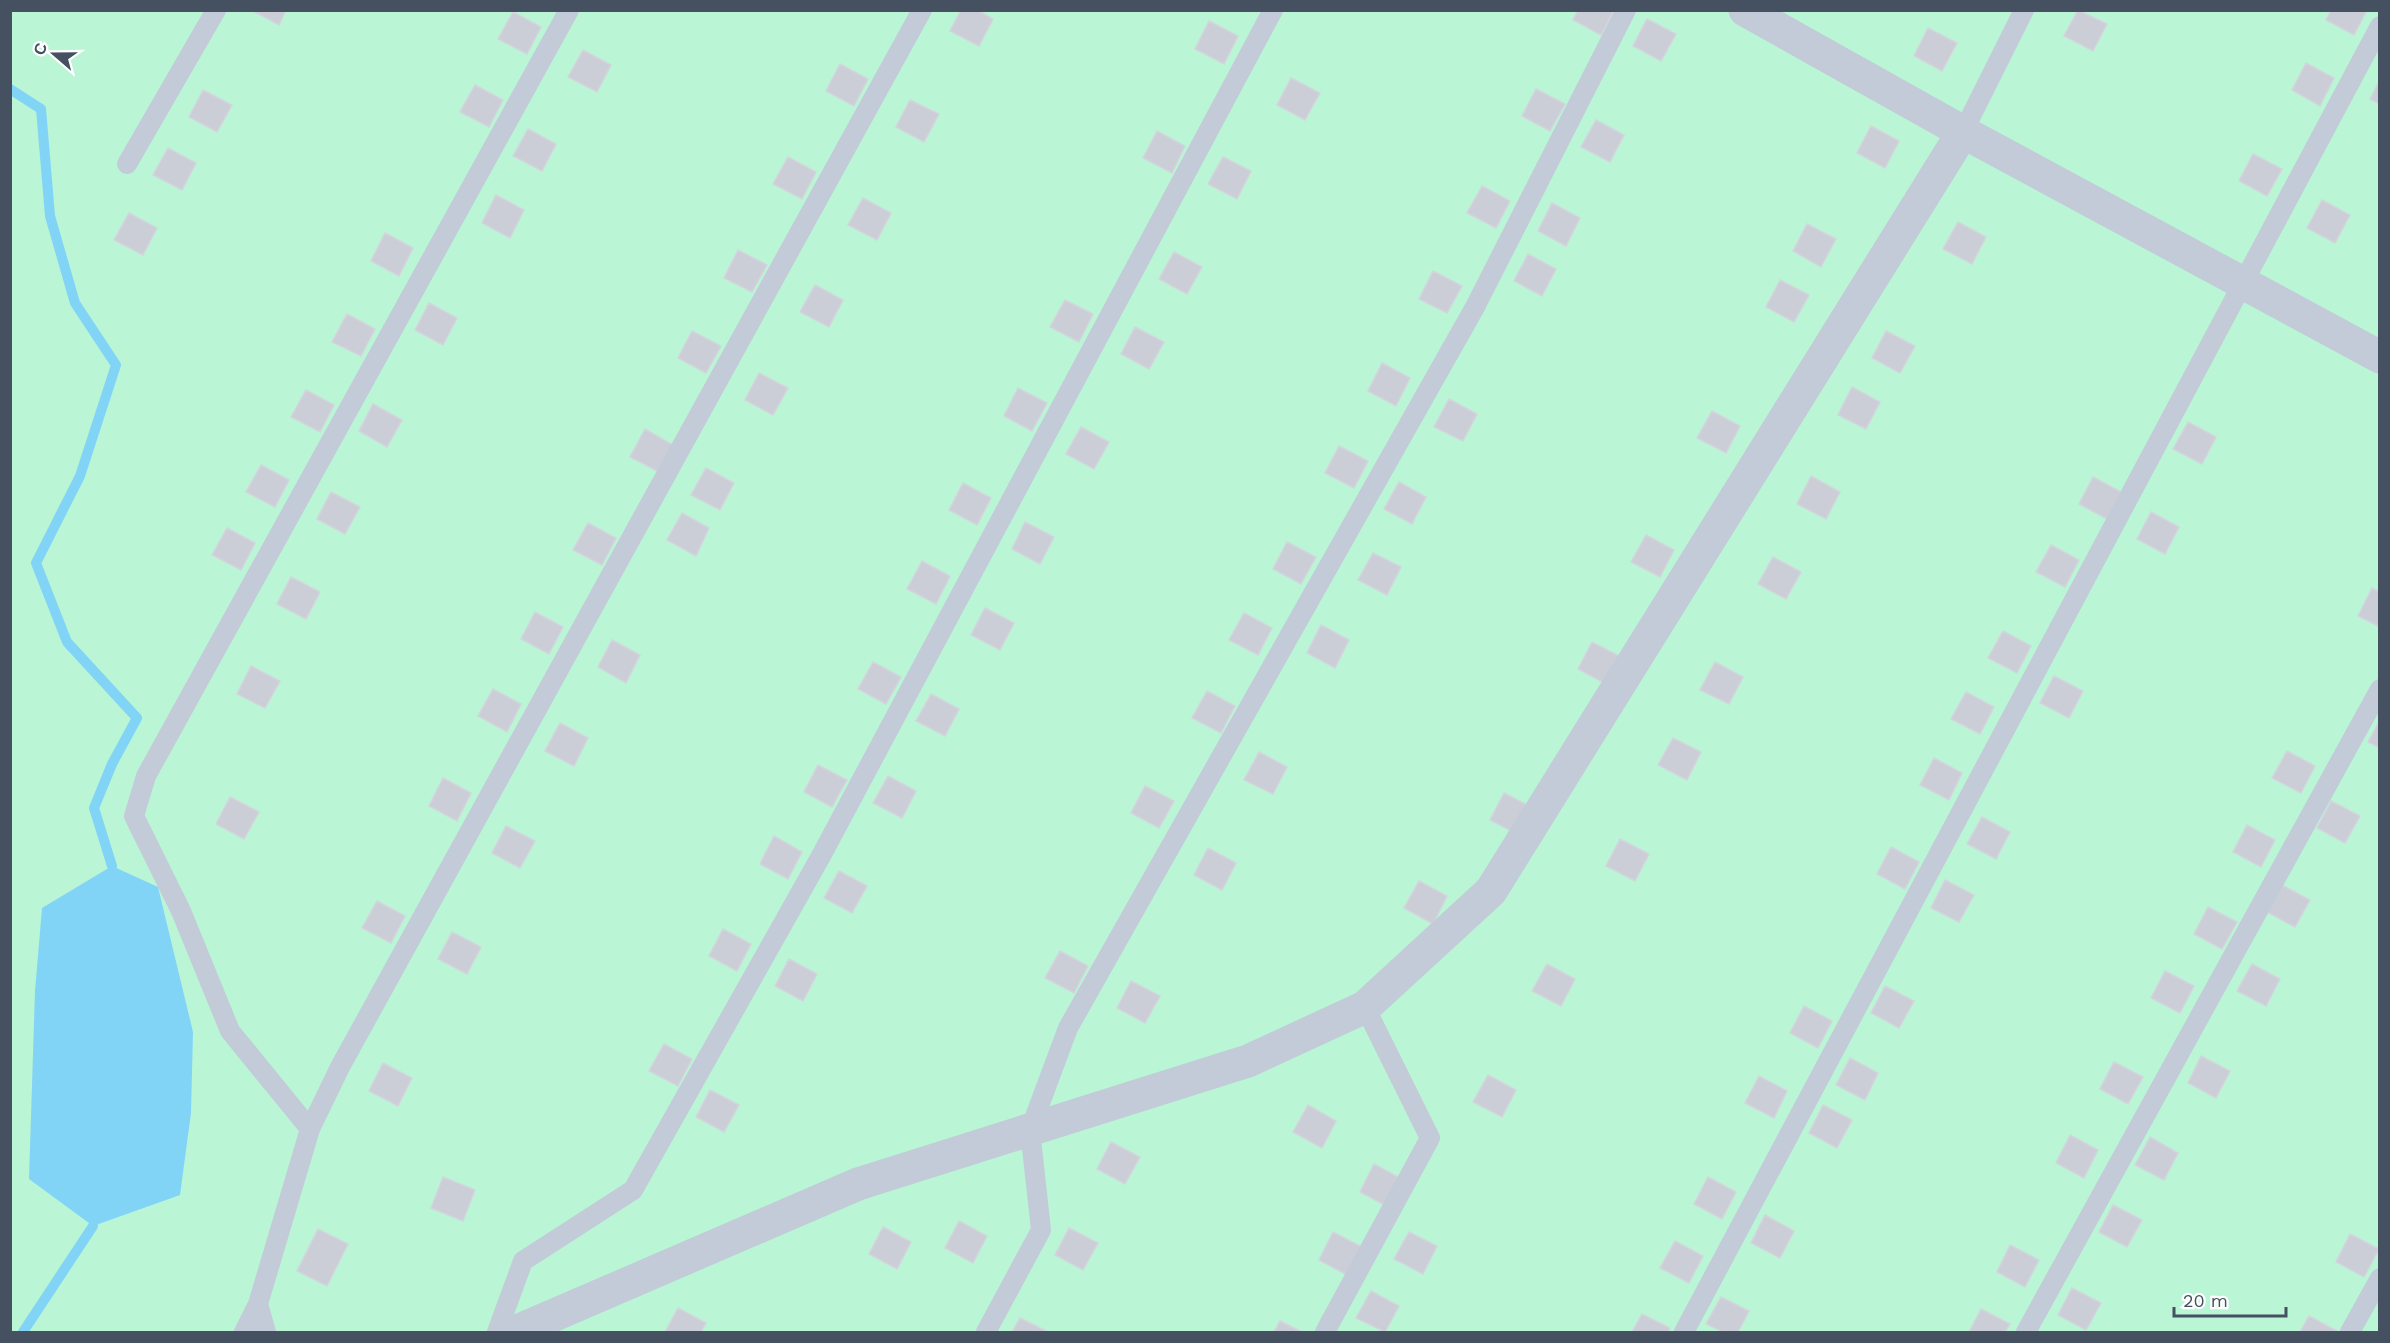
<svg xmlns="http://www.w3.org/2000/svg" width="2390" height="1343" font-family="'Work Sans',sans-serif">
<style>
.green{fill:#baf5d6}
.water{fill:#82d4f7}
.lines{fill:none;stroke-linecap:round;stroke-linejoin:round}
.stream{stroke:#82d4f7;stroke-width:10}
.building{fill:#cbced6;stroke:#d3d5dc;stroke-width:1.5}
.service{stroke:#c2cbd7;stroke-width:20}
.minor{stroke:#c2cbd7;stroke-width:33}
</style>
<rect width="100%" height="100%" fill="#f3f0f0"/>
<path class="green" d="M11,11H2379V1332H11Z"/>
<path class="water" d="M112,866L158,887L193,1032L191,1113L180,1195L93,1226L29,1179L35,991L42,908Z"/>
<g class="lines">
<path class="stream" d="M10,89L41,109L50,216L75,303L116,365L80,476L36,563L67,642L137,718L112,764L94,808L112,866
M23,1332L93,1226"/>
</g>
<path class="building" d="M251,10H286L279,25Z
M961,10H978L993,19L979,46L950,31Z
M1578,10H1614L1601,35L1573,20Z
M2078,10L2107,24L2093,51L2064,36Z
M2331,10H2367L2354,35L2326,20Z
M513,12L541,27L527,54L498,39Z
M1647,19L1676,34L1661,61L1633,46Z
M1209,21L1238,36L1224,64L1195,49Z
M1928,28L1957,43L1942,71L1914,56Z
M583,50L611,65L597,92L568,77Z
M2306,63L2334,78L2320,106L2292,90Z
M840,64L868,79L854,106L826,91Z
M1291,78L1320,93L1305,120L1277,105Z
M2380,80V104L2370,99Z
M475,85L503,100L489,127L460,112Z
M1536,89L1565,104L1550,131L1522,116Z
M203,90L232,105L217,132L189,117Z
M910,100L939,114L924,142L896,127Z
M1596,120L1624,135L1610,162L1581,147Z
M1871,126L1899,141L1885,168L1857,153Z
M528,129L556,144L542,171L513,156Z
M1157,131L1185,146L1172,173L1143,158Z
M168,148L196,163L182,190L153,175Z
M2253,154L2282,169L2267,196L2239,181Z
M788,157L816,172L802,199L773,184Z
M1223,157L1251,171L1237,199L1208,184Z
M1482,186L1510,201L1496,228L1467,213Z
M496,195L524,210L510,238L482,223Z
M863,198L891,213L877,240L848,225Z
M2322,200L2350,215L2335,243L2307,228Z
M1552,203L1580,218L1566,246L1538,231Z
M129,213L157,228L143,255L114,240Z
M1958,222L1986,237L1972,264L1943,249Z
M1807,224L1836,239L1821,267L1793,251Z
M385,233L413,248L399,276L371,261Z
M738,250L767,265L752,292L724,278Z
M1174,252L1202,267L1187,294L1159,279Z
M1528,254L1556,269L1542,296L1514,281Z
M1433,271L1462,286L1447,313L1419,299Z
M1780,280L1809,295L1794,322L1766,307Z
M815,285L843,300L829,327L800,312Z
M1065,300L1093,314L1079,342L1050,327Z
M429,303L457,318L443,345L415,330Z
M347,314L375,329L361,356L332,342Z
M1135,327L1164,342L1149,369L1121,354Z
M692,331L721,346L706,373L678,358Z
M1886,331L1915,346L1900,373L1872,358Z
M1382,363L1410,378L1396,406L1368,391Z
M759,373L788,388L773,415L745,400Z
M1852,387L1880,402L1866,429L1838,415Z
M1018,388L1047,403L1032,431L1004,416Z
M306,390L334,405L320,432L291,417Z
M1449,399L1477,414L1463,441L1434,427Z
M373,404L402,420L387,447L359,431Z
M1712,411L1740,426L1726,453L1697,438Z
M2188,422L2216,437L2202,464L2173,449Z
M1081,427L1109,442L1094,469L1066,454Z
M645,429L673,445L659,472L630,457Z
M1339,446L1368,461L1354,488L1325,473Z
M261,465L289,480L275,507L246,492Z
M706,468L734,483L720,510L691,495Z
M1811,476L1840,492L1826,519L1797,504Z
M2093,477L2121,492L2107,519L2079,504Z
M1399,482L1426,497L1412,524L1384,509Z
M963,483L991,498L977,525L949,510Z
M331,492L360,507L345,534L317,519Z
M2151,512L2179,527L2165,554L2137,539Z
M682,513L709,528L696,556L667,540Z
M1025,522L1054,537L1040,564L1012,549Z
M588,523L616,538L602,565L573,550Z
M227,528L255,543L241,570L212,555Z
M1646,535L1674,550L1660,577L1631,562Z
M1287,542L1316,557L1301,584L1273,569Z
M2051,545L2079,560L2065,587L2036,572Z
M1373,553L1401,567L1387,595L1358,580Z
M1773,557L1801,572L1786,599L1758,584Z
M922,561L950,576L936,604L907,589Z
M291,577L320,592L306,619L277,604Z
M2372,588L2380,592V627L2358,616Z
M985,608L1014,623L1000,650L971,635Z
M535,612L563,627L549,654L521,639Z
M1244,613L1272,628L1258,655L1229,640Z
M1321,625L1349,640L1335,668L1307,653Z
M2003,631L2031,646L2017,673L1988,658Z
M612,640L640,655L626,683L598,667Z
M1592,642L1621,657L1606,684L1578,669Z
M873,662L901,677L886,704L858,689Z
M1715,662L1743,677L1729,704L1700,690Z
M251,666L280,681L265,708L237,694Z
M2054,676L2083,691L2069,718L2040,703Z
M493,689L521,704L507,732L478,716Z
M1207,691L1235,706L1221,733L1192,718Z
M1966,692L1994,707L1980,734L1951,719Z
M931,694L959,709L945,736L916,721Z
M2380,720V748L2368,742Z
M560,723L588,738L574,766L545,751Z
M1673,738L1701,752L1687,780L1658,765Z
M2287,751L2315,766L2301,793L2272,778Z
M1259,752L1287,767L1273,794L1244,780Z
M1934,758L1962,773L1949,800L1920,785Z
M818,765L847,780L832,807L804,792Z
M888,776L916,791L902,818L873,803Z
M443,778L471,793L457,821L429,806Z
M1145,786L1174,801L1159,828L1131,813Z
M1504,793L1533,808L1519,835L1490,820Z
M230,797L259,812L244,839L216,824Z
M2331,801L2360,816L2345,843L2317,828Z
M1982,817L2010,832L1996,859L1967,844Z
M2247,825L2275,840L2261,867L2233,852Z
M506,826L535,841L520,868L492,853Z
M774,836L802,852L788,879L760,864Z
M1620,839L1649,854L1635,881L1606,866Z
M1891,847L1919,862L1905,889L1877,874Z
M1208,848L1236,863L1222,890L1194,875Z
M839,871L867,886L852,913L824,898Z
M1945,880L1974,895L1959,922L1931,908Z
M1419,881L1447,896L1433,924L1404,908Z
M2282,885L2310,900L2295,927L2267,912Z
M377,901L405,916L391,943L362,928Z
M2208,907L2237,922L2222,949L2194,934Z
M723,929L751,944L737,971L709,956Z
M452,932L481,947L467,974L438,959Z
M1060,951L1088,966L1074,993L1045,978Z
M789,959L817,974L803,1001L775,986Z
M1547,964L1575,979L1561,1006L1532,991Z
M2252,964L2280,979L2266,1006L2237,991Z
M2165,971L2194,986L2180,1013L2151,998Z
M1131,981L1160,996L1145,1023L1117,1008Z
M1885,986L1914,1001L1899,1028L1871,1013Z
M1804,1006L1832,1021L1818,1048L1790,1033Z
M664,1044L692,1059L678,1086L649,1071Z
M2201,1056L2230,1071L2216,1098L2188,1083Z
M1850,1058L1878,1073L1865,1100L1836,1085Z
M2114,1062L2143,1077L2128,1104L2100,1089Z
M383,1063L412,1078L398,1106L369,1091Z
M1488,1075L1516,1090L1502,1117L1473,1102Z
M1759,1076L1787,1091L1774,1118L1745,1103Z
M710,1090L739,1105L724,1132L696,1117Z
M1308,1105L1336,1121L1322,1148L1293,1132Z
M1823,1105L1852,1120L1837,1148L1809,1133Z
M2070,1135L2098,1150L2084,1178L2056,1163Z
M2150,1137L2178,1153L2164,1180L2135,1165Z
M1111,1142L1140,1157L1125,1184L1097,1169Z
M1374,1164L1402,1179L1388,1207L1360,1192Z
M443,1177L475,1190L463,1221L431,1208Z
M1708,1177L1736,1192L1722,1219L1694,1204Z
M2113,1205L2142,1220L2127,1247L2099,1232Z
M1765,1215L1794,1231L1780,1258L1751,1243Z
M959,1221L987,1236L973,1263L945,1248Z
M883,1227L911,1242L897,1269L869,1254Z
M1069,1228L1098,1243L1083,1270L1055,1255Z
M318,1229L348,1244L327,1286L297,1271Z
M1333,1232L1362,1247L1347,1275L1319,1260Z
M1409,1232L1437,1246L1423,1274L1394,1259Z
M2350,1234L2379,1249L2364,1277L2336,1262Z
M1675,1241L1703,1256L1689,1283L1660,1268Z
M2010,1245L2039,1260L2025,1287L1997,1272Z
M2072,1288L2101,1303L2086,1330L2058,1315Z
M1371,1291L1399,1306L1385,1332L1356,1318Z
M1721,1297L1749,1311L1738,1332H1723L1706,1324Z
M678,1308L706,1323L701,1332H665Z
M1981,1309L2010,1324L2005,1332H1969Z
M1642,1314L1670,1328L1668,1332H1632Z
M2309,1316L2337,1331L2336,1332H2300Z
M1020,1318L1048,1332H1012Z
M1280,1321L1302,1332H1274Z"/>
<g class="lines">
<path class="service" d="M1963,132L2024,10
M127,164L216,10
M310,1129L230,1031L181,911L134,816L146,776L569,10
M258,1304L266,1332
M244,1332L258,1304L310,1129L340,1067L922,10
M497,1332L523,1261L633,1190L821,856L1273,10
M986,1332L1041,1230L1030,1130L1068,1028L1475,307L1626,10
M1325,1332L1430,1138L1365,1007
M1684,1332L2380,26
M2026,1332L2380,689
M2350,1332L2380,1278"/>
<path class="minor" d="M1745,10L1963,132
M515,1332L858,1184L1248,1061L1365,1007L1491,891L1963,132L2380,357"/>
</g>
<rect width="2390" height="1343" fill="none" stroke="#455160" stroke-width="24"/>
<g transform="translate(54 54) rotate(290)" stroke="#ffffff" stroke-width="4.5" paint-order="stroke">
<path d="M0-4.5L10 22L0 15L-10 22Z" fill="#455160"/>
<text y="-9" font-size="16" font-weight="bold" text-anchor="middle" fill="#455160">С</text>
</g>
<path d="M2174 1307v9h112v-9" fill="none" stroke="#455160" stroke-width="3"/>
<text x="2183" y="1307" font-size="18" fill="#455160" stroke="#ffffff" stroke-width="4.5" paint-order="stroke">20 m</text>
</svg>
